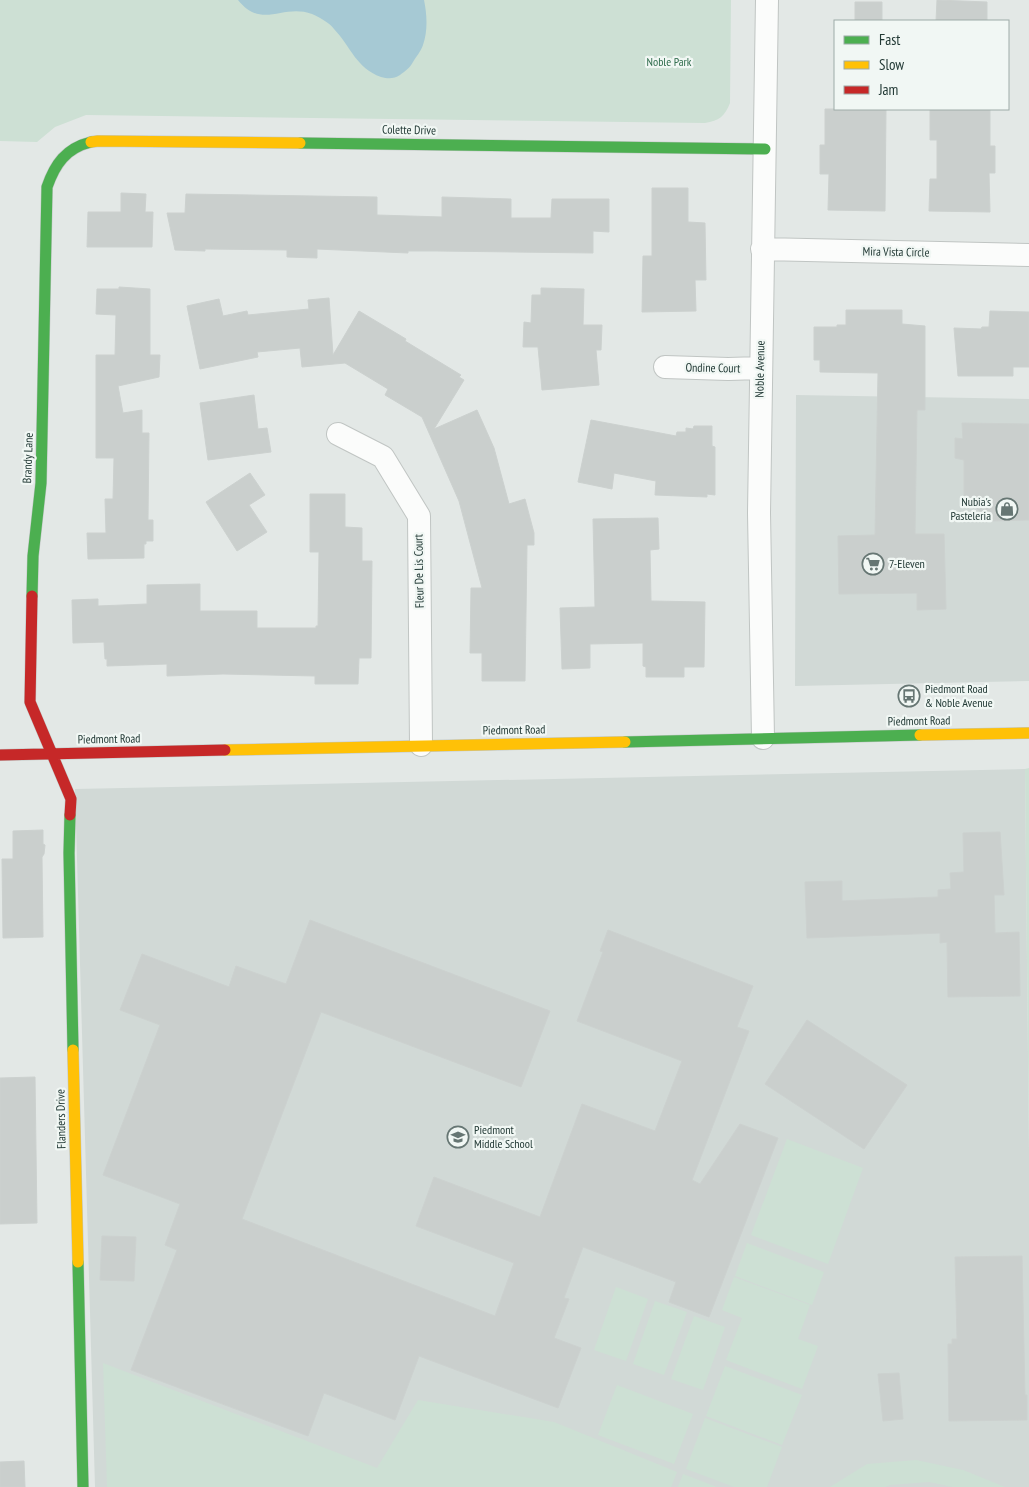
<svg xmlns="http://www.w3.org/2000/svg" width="1029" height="1487" font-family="'PT Sans Narrow',sans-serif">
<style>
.built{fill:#d1d9d6}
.green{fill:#cde0d4}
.water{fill:#a6c9d4}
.building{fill:#cacfcd;stroke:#ccd1cf}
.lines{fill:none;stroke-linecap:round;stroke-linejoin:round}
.street-casing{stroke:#c0c5c3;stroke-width:24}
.fast-casing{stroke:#bfc5c3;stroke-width:12}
.slow-casing{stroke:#bfc5c3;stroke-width:12}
.jam-casing{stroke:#bfc5c3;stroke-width:12}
.street{stroke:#fbfcfb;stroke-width:22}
.fast{stroke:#4caf50;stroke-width:11}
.slow{stroke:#ffc107;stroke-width:11}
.jam{stroke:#c62828;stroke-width:11}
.labels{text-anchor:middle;stroke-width:4.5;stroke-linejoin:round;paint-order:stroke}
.park-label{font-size:12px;fill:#306d4d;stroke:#f1f7f4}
.street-label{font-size:12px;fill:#223935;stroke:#f1f7f4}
.poi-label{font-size:12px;fill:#223935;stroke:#f1f7f4;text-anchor:start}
</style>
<rect width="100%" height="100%" fill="#e3e8e6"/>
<path class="built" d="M796,395L1029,399V681L795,686Z
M1025,769L1029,1151V1487H95L75,789Z"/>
<path class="green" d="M0,0H731L730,103C725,116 719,121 705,123L86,115L55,127L37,142L0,141Z
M1029,768V1151L1025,769Z
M787,1139L863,1168L828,1264L751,1235Z
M747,1243L824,1272L812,1305L735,1276Z
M734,1277L810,1305L798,1339L818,1346L802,1389L726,1360L742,1318L722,1310Z
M616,1287L648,1299L626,1361L594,1350Z
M655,1301L687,1312L664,1375L633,1364Z
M694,1316L725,1327L703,1390L671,1379Z
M103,1363L377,1468L418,1400L554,1422L677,1472L671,1487H107Z
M725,1366L802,1395L782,1445L706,1416Z
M617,1385L693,1414L674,1464L598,1435Z
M705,1418L782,1447L767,1487H734L686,1469Z
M916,1460L963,1470L1005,1487H953L929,1482L890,1485L885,1487H830L867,1464Z
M683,1474L717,1487H678Z"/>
<path class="water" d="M238,0H424C427,14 428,31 423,45C421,51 416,57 413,62C410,68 405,71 400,75C394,79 388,79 381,77C356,68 351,47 334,29C330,23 319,17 312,14C283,3 262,30 238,0Z"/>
<path class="building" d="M937,0L987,2V21H936Z
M855,2H882V21H855Z
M825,109H886L885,211L828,210L829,174H820V145H825Z
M930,109H990V146H995V173H989L990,212L929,211L930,179H937V140H930Z
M652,188H688V222L705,223L706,280H695L696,311L642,312L643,256H652Z
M121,193L146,194L145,212H153L152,247H87L88,212H121Z
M186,194L377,197V215L442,217V197L511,199V218H551L552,199H609V232L593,231V253L437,251H408V253L317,249V258L287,257V250L205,249V251L175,250L167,213H185Z
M119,287L150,289V355H160L159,377L118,386L123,413L142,410V433H149L148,520H153V541H146V544H144V558L88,559L87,533H106L105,499H113L114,458H96V355H115L116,315L96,314L97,289H119Z
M541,288L584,289L583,325H602L601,350H596L599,385L542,390L538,347H523L524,322L531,323L532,295H541Z
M329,298L333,355L359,311L406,339L405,341L461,375L459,377L464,380L434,429L477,410L494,448L509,504L525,499L534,533V545H527L525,681H482V653H470L471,588H482L459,501L422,417L385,395L388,389L345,363L302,367L300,348L257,352L258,357L200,369L187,306L219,299L223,316L247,311L248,315L309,309L308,300Z
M846,310H902V324L925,326V410H917L915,534H944L946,609L917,610V593L839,594L838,536L875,535L878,373L820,372V360H814V327H837V325H846Z
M990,311L1029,312V367H1013V376H958L954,328L981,329L982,327H989Z
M254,395L258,429L267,428L271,452L208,460L200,403Z
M591,420L676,436L677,432H686V428L693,429L694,426H712V446L715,447V495L707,494V497L655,495L656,481L614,473L612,489L578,482Z
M962,423L1029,424V520L990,521L964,496V460L955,458V438L963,439Z
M250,473L265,495L249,505L267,532L237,551L206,502Z
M310,494H345V527L362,528V561H372L371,658H359L358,684H315V676L223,674L167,676V664L107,666V659H105L104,642L73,643L72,600L98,599V606L147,604V585L200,584V611H257V628H316V626H318L319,552H310Z
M658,518L659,549L650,550L651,601L705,602L704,667H684V677H646V667L643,666V643L590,644V668L562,669L560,608L595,607L593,519Z
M43,830V844L45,845L44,854L42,857L43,937L3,938L2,859H13V831Z
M1000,832L1004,895H994L995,933L1019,932L1020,996L948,997L947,942L940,943V933L807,938L805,882L842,881V901L938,897V890L951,889L950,873L964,872L963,833Z
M310,920L550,1011L521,1087L321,1012L242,1219L495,1316L514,1263L416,1226L434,1177L540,1217L582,1104L655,1131L682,1061L577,1021L603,952L600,951L608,930L753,986L737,1027L749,1031L692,1180L700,1184L740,1124L778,1138L709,1317L669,1302L676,1282L583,1247L564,1298L569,1299L554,1338L581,1348L558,1408L419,1356L395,1420L324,1393L308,1436L131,1370L177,1250L165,1245L180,1204L103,1175L160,1025L120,1010L142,954L229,987L236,966L286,984Z
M807,1020L907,1085L864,1149L765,1084Z
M35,1077L37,1223L0,1224V1078Z
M102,1236L136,1237L134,1281L100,1280Z
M1022,1256L1025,1395H1027V1420L949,1421L948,1344H952V1339H957L955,1257Z
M899,1373L903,1419L883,1421L878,1374Z
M24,1461L25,1487H0V1462Z"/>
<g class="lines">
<g class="street-casing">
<path id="street" d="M762,249L1029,255
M665,367L728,369L761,368
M338,434L383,457L419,516L421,745
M763,738L759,513L767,0"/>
</g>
<g class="fast-casing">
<path id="fast" d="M300,143L765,149
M32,596L33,556L41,483L47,187C55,164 66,148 91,142
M625,742L920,735
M70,815L69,853L73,1050
M78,1262L83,1487"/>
</g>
<g class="slow-casing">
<path id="slow" d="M91,142L98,141L300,143
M920,735L1029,733
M225,750L625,742
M73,1050L78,1262"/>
</g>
<g class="jam-casing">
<path id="jam" d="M32,596L30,702L71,799L70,815
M0,755L225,750"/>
</g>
<use href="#street" class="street"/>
<use href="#fast" class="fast"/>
<use href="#slow" class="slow"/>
<use href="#jam" class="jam"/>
</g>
<defs>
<g id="shop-ring" transform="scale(1.125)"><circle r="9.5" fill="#f1f7f4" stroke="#667673" stroke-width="1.5"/><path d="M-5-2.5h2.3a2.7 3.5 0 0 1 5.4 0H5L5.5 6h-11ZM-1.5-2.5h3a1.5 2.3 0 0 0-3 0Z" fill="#667673"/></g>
<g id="supermarket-ring" transform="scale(1.125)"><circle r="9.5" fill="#f1f7f4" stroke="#667673" stroke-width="1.5"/><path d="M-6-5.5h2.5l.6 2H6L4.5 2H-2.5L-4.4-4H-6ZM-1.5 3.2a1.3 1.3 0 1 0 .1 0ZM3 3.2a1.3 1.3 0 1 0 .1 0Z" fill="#667673"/></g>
<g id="bus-ring" transform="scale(1.125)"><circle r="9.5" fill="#f1f7f4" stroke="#667673" stroke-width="1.5"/><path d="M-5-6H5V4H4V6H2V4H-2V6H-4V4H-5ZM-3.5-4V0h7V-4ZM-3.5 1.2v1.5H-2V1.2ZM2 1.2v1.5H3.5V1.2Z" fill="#667673"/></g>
<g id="school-ring" transform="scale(1.125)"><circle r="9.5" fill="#f1f7f4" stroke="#667673" stroke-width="1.5"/><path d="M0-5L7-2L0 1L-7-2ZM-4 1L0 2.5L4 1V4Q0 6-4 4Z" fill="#667673"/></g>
</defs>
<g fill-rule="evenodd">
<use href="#shop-ring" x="1007" y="509"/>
<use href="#supermarket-ring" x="873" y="564"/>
<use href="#bus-ring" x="909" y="696"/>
<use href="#school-ring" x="458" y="1137"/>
</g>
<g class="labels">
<g class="park-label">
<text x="669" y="66">Noble Park</text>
</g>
<g class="street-label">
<text transform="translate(409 130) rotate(1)" y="4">Colette Drive</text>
<text transform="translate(896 252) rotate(1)" y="4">Mira Vista Circle</text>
<text transform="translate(713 368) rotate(1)" y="4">Ondine Court</text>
<text transform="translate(760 369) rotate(-89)" y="4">Noble Avenue</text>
<text transform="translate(28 458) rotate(-88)" y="4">Brandy Lane</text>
<text transform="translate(419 571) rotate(-91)" y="4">Fleur De Lis Court</text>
<text transform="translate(919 721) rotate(-1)" y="4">Piedmont Road</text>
<text transform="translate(514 730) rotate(-1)" y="4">Piedmont Road</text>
<text transform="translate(109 739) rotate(-1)" y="4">Piedmont Road</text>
<text transform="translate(61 1119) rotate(-91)" y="4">Flanders Drive</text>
</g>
<g class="poi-label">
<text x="991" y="506" text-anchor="end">Nubia's<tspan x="991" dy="14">Pasteleria</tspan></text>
<text x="889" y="568">7-Eleven</text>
<text x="925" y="693">Piedmont Road<tspan x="925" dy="14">&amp; Noble Avenue</tspan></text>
<text x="474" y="1134">Piedmont<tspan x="474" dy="14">Middle School</tspan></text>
</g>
</g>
<rect x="834" y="20" width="175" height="90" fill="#f1f7f4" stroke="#9eaba8"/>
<rect x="844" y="36" width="25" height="8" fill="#4caf50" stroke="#9eaba8"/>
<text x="879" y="45" font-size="15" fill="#223935">Fast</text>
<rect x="844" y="61" width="25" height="8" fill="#ffc107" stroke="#9eaba8"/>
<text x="879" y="70" font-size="15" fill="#223935">Slow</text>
<rect x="844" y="86" width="25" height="8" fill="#c62828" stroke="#9eaba8"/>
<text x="879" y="95" font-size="15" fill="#223935">Jam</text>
</svg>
